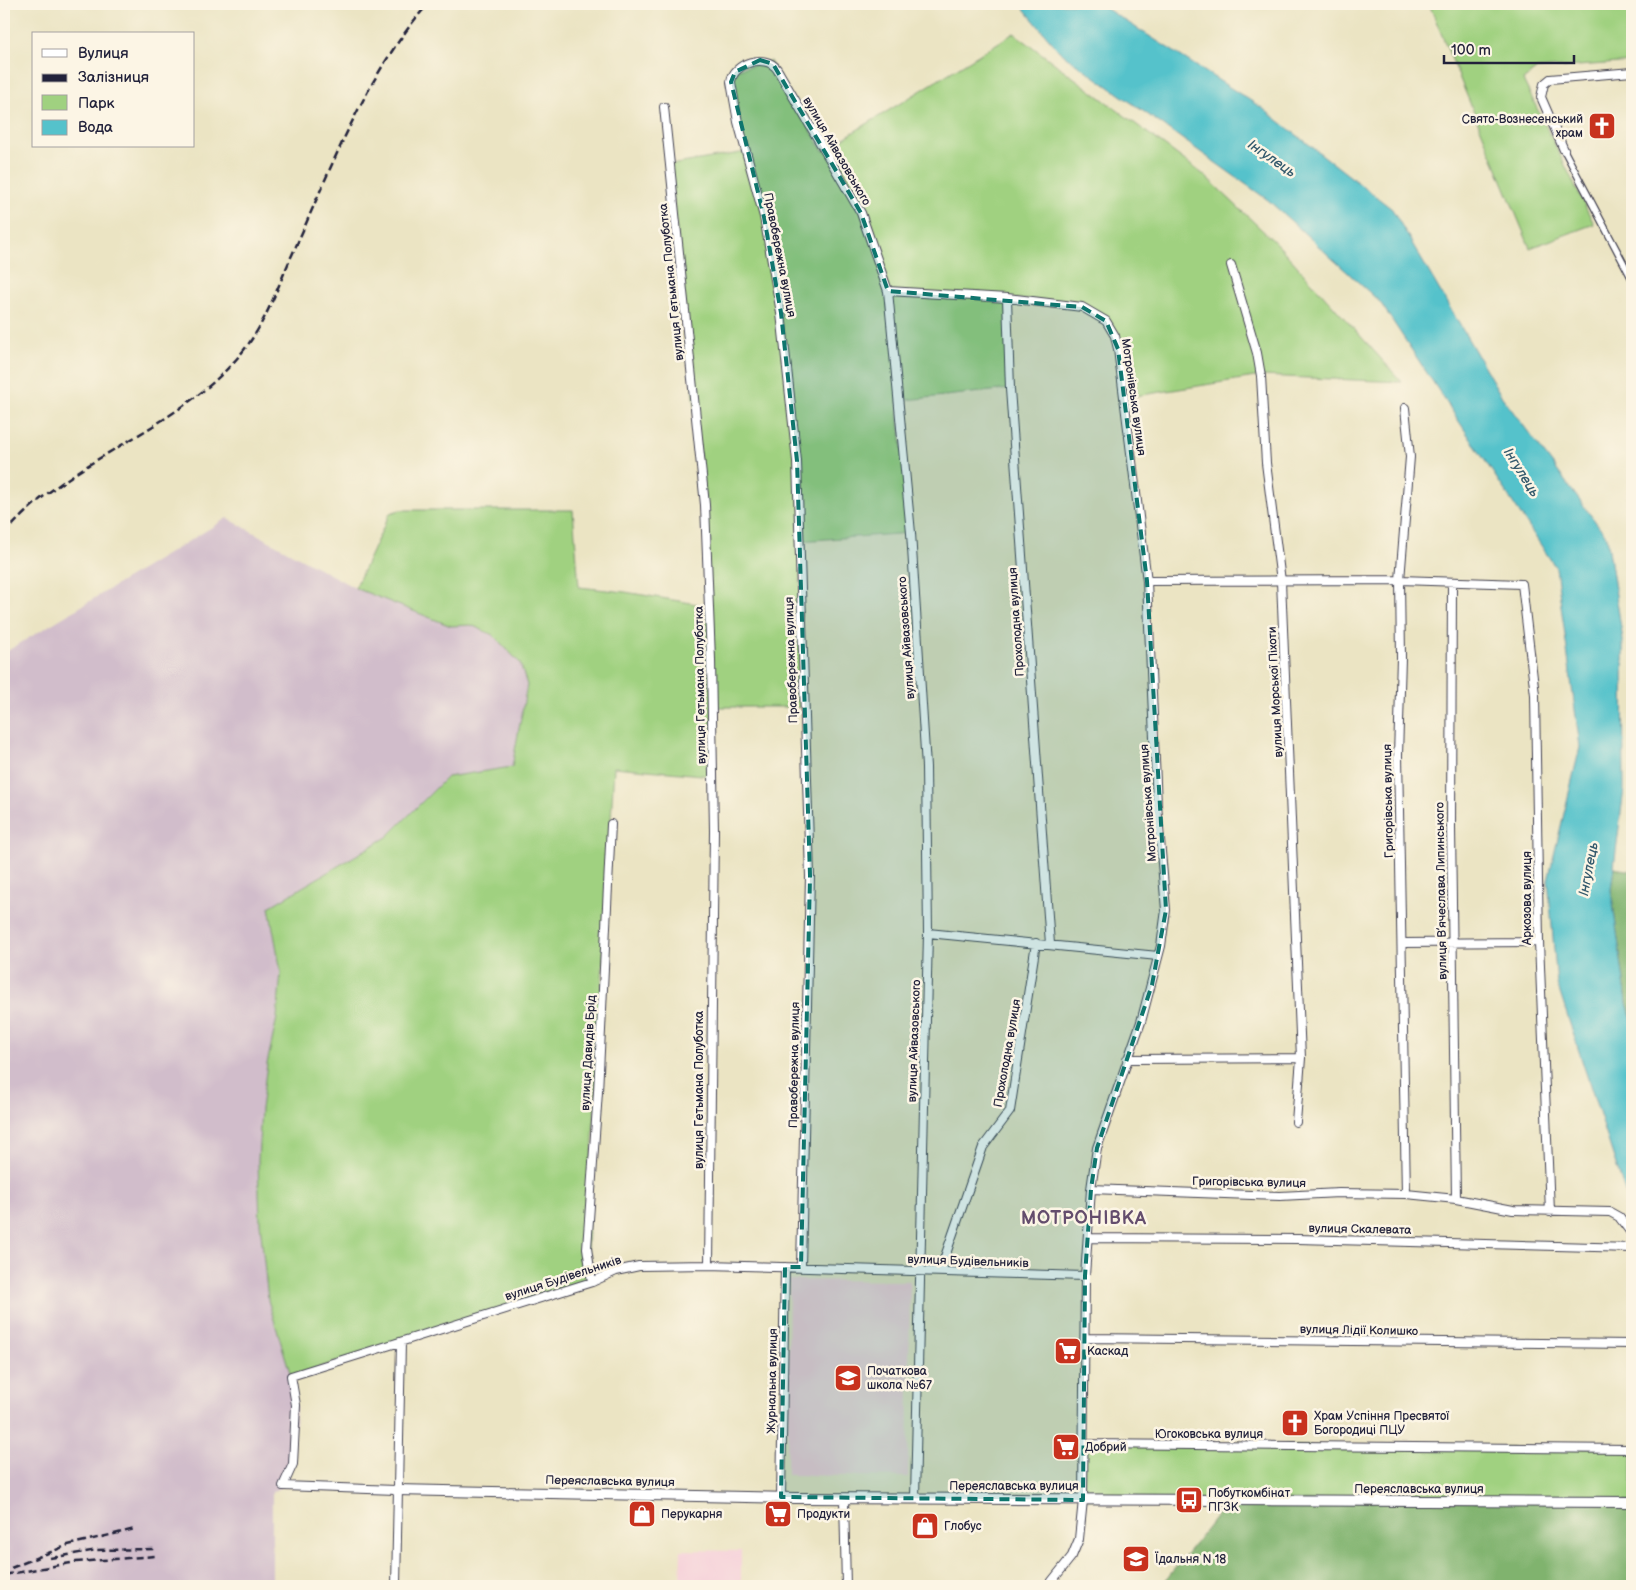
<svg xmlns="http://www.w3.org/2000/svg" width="1636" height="1590" font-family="'Balsamiq Sans',sans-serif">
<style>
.built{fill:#f5cfd9}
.industrial{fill:#d1bdcb}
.green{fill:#a0d180;stroke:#617a5e}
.forest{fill:#80b36e;stroke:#516a54}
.water{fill:#55c2cb;stroke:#3c7283}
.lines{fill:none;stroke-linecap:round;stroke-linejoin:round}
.pedestrian-casing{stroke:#403f4f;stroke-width:8}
.minor-casing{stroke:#403f4f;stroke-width:10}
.tertiary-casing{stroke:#403f4f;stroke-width:12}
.pedestrian{stroke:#fff;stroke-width:5.5}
.minor{stroke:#fff;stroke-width:8}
.tertiary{stroke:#fff;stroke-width:10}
.rail{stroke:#22223b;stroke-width:2.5;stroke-dasharray:8 4;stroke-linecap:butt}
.marked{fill:#0f766e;fill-opacity:0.2;stroke:#0f766e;stroke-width:4;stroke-dasharray:10 6;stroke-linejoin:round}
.labels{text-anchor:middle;stroke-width:5;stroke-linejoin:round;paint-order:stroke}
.poi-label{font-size:12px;fill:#22223b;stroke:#fcf5e5;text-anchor:start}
.street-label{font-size:12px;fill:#22223b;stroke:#fcf5e5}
.water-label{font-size:14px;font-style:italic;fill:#345a6d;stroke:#fcf5e5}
.district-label{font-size:18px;font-weight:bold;letter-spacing:1px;fill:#644d6d;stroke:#fcf5e5}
</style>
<rect width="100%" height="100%" fill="#fcf5e5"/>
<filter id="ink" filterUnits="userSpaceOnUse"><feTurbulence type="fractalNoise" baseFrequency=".02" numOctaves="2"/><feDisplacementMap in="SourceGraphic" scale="10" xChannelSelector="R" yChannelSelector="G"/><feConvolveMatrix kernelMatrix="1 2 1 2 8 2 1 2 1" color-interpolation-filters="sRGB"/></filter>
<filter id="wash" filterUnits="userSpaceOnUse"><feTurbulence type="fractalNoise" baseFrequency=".0096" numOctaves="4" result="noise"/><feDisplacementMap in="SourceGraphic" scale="20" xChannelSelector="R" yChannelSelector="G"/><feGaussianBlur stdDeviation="1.12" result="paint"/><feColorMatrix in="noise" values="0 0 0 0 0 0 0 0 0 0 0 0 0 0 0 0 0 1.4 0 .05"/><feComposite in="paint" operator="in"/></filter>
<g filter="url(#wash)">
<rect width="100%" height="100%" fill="#ebe4c3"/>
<path class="built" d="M789,1280L910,1281L908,1477L787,1475Z
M681,1550L741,1551V1586H680Z"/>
<path class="industrial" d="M227,518L355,588L451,626L471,625L493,635L520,663L527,685L512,768L447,777L387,837L269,907L281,972L277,1018L267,1064L261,1109L258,1161L260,1223L296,1405L293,1464L283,1486L272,1492V1586H4V653Z"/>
<path class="green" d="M1429,4H1632V62L1537,69L1523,80L1594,224L1530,248Z
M1014,33L1204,175L1279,246L1402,382L1261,376L1123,398C1120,378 1121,355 1115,336C1103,300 1038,302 1007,298L1010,389L897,401L911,533L799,541L804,707H712L713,776L614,767L587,1248L592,1282L291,1376L268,1300L260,1223L258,1161L261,1109L267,1064L277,1018L281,972L269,907L387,837L447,777L512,767L527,685L520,663L493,635L471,625L451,626L355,588L390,513L400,510H573L579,587L625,592L709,606L705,505L670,165L746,152L731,82L738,69L770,61L823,151Z
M1085,1444L1632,1449V1502L1083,1500Z"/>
<path class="forest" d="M1614,868L1632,871V1020L1627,1003L1611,890Z
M1229,1500L1632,1502V1586H1161Z"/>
<path class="water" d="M1020,4H1099L1262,108L1392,209L1502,397L1607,537L1623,640L1624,789L1611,890L1627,1003L1632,1020V1206L1625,1192L1557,984L1548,880L1580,747L1556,568L1380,302L1268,200L1060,52Z"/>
</g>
<g filter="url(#ink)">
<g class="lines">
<g class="pedestrian-casing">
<path id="pedestrian" d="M1564,150L1632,279"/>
</g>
<g class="minor-casing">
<path id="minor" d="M664,107L705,505L711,660L714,831L709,1265
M1564,150L1541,97L1544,84L1550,79L1632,72
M1231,265L1257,353L1261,376L1266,463L1281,581L1301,1058L1296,1122
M888,291L1007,298L1082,307L1106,321L1115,336L1118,349L1147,581L1157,805L1166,910L1161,946L1141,1022L1097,1148L1091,1189L1085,1276L1083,1500L1079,1539L1072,1556L1048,1586
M1007,298L1010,389L1050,944
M1405,408L1410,457L1400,580L1401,658L1398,755L1406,1194
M1147,581L1400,580L1522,584L1535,695L1539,942L1550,1212
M1452,583L1451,828L1456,1199
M928,933L1158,956
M1402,943L1539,942
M1127,1059L1301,1058
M1091,1189L1280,1196L1339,1193L1406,1194L1456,1199L1513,1210L1610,1212L1619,1217L1632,1234
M1088,1238L1298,1239L1632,1248
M801,1267L810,876L797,461L781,313L764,217L738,122L731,82C733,63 765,53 777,69L861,213L888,291L911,533L926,767L928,933L915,1498
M940,1271L983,1147L1010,1111L1036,943
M592,1282L587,1248L598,1092L611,824
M1086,1338L1632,1344
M1085,1444L1632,1449
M396,1490L283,1486L293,1464L296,1405L291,1376L592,1282L616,1271L639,1266L709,1265L1085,1276
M781,1497L785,1267
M844,1498L846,1586
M396,1586L401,1342"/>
</g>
<g class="tertiary-casing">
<path id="tertiary" d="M396,1490L796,1498L1632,1502"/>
</g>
<use href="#pedestrian" class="pedestrian"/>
<use href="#minor" class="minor"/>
<use href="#tertiary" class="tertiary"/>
<path class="rail" d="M4,535C71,454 183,431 247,346C267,319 278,286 292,255C331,169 365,75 428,4
M50,1558L97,1550L154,1549
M11,1568L68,1545L135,1529
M4,1575L76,1562L155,1556"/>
</g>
</g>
<path class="marked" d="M760,60L773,64L861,213L888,291L1082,307L1106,321L1118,349L1147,581L1166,910L1152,985L1097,1148L1091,1189L1085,1276L1083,1500L781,1497L785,1267H801L810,876L797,461L781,313L764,217L731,82L735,72Z"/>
<defs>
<g id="church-square" transform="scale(1.4375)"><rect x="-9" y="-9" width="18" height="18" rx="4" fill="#c8321e" stroke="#fcf5e5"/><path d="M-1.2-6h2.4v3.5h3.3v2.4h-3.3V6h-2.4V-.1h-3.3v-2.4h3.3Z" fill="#fff"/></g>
<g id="supermarket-square" transform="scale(1.4375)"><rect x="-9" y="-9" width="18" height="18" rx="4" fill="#c8321e" stroke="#fcf5e5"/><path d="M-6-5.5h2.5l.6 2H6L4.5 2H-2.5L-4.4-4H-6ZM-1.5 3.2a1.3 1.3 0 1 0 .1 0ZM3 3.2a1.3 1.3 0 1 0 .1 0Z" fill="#fff"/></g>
<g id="school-square" transform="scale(1.4375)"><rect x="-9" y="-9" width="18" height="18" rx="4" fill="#c8321e" stroke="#fcf5e5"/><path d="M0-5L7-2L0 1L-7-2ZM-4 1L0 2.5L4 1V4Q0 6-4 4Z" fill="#fff"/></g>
<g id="bus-square" transform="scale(1.4375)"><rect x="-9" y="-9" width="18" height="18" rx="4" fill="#c8321e" stroke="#fcf5e5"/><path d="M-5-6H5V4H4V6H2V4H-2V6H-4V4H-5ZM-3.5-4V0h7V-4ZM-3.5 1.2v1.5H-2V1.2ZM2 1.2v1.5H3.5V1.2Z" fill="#fff"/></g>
<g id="shop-square" transform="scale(1.4375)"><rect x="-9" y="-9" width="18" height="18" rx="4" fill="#c8321e" stroke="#fcf5e5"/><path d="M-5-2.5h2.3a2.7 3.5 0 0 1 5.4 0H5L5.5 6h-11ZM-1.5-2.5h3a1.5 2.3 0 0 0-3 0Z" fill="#fff"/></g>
</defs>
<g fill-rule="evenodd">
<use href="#church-square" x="1602" y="126"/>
<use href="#supermarket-square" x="1068" y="1351"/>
<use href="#school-square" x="848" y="1378"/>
<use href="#church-square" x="1295" y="1423"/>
<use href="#supermarket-square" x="1066" y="1447"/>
<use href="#bus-square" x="1189" y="1500"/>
<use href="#shop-square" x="642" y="1514"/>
<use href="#supermarket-square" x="778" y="1514"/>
<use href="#shop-square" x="925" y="1526"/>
<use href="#school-square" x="1136" y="1559"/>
</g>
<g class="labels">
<g class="poi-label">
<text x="1583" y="123" text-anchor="end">Свято-Вознесенський<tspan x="1583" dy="14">храм</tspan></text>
<text x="1087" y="1355">Каскад</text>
<text x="867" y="1375">Початкова<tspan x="867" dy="14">школа №67</tspan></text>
<text x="1314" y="1420">Храм Успіння Пресвятої<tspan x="1314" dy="14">Богородиці ПЦУ</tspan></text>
<text x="1085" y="1451">Добрий</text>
<text x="1208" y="1497">Побуткомбінат<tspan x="1208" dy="14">ПГЗК</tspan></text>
<text x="661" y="1518">Перукарня</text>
<text x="797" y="1518">Продукти</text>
<text x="944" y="1530">Глобус</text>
<text x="1155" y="1563">Їдальня N 18</text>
</g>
<g class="street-label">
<text transform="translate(837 151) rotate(60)" y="4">вулиця Айвазовського</text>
<text transform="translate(780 255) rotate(79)" y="4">Правобережна вулиця</text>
<text transform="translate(671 282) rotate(-96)" y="4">вулиця Гетьмана Полуботка</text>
<text transform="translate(1134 397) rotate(82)" y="4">Мотронівська вулиця</text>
<text transform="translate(1016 622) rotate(-94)" y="4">Прохолодна вулиця</text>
<text transform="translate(906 638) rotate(-94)" y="4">вулиця Айвазовського</text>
<text transform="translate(791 660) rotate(-92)" y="4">Правобережна вулиця</text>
<text transform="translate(700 685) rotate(-91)" y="4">вулиця Гетьмана Полуботка</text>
<text transform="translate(1275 692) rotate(-93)" y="4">вулиця Морської Піхоти</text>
<text transform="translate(1388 801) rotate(-91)" y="4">Григорівська вулиця</text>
<text transform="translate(1148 803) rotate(-94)" y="4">Мотронівська вулиця</text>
<text transform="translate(1441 891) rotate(-91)" y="4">вулиця В’ячеслава Липинського</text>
<text transform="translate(1527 898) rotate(-90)" y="4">Аркозова вулиця</text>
<text transform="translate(914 1041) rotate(-88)" y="4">вулиця Айвазовського</text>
<text transform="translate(588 1053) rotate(-87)" y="4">вулиця Давидів Брід</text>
<text transform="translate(1007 1053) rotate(-80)" y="4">Прохолодна вулиця</text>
<text transform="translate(794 1065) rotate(-89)" y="4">Правобережна вулиця</text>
<text transform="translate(699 1090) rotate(-90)" y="4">вулиця Гетьмана Полуботка</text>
<text transform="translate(1249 1182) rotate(1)" y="4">Григорівська вулиця</text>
<text transform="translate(1360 1229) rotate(1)" y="4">вулиця Скалевата</text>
<text transform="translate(968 1261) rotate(2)" y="4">вулиця Будівельників</text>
<text transform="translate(563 1278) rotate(-18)" y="4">вулиця Будівельників</text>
<text transform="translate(1359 1330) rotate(1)" y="4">вулиця Лідії Колишко</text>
<text transform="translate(772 1381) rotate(-89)" y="4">Журнальна вулиця</text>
<text x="1209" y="1438">Югоковська вулиця</text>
<text transform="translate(610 1481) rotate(1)" y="4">Переяславська вулиця</text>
<text x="1014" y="1490">Переяславська вулиця</text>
<text x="1419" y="1493">Переяславська вулиця</text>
</g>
<g class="water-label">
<text transform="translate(1272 158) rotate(35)" y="5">Інгулець</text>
<text transform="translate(1522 472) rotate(58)" y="5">Інгулець</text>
<text transform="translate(1588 869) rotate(-79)" y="5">Інгулець</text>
</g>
<g class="district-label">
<text x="1084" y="1224">МОТРОНІВКА</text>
</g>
</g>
<rect width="1636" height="1590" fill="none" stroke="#fcf5e5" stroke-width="20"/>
<rect x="32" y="32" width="162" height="115" fill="#fcf5e5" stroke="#a5a1a1"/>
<rect x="42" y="49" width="25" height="8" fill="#ffffff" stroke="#a5a1a1"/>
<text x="78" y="58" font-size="15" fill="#22223b">Вулиця</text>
<rect x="42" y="74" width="25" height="8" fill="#22223b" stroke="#a5a1a1"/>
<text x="78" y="82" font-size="15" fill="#22223b">Залізниця</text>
<rect x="42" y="95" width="25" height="15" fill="#a0d180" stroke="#a5a1a1"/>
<text x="78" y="108" font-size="15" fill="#22223b">Парк</text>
<rect x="42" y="120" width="25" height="15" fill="#55c2cb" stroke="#a5a1a1"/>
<text x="78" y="132" font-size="15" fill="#22223b">Вода</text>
<path d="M1444 55v8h130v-8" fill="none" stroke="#22223b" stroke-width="2.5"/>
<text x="1451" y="55" font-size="15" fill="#22223b" stroke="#fcf5e5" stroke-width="4" paint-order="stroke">100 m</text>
</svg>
